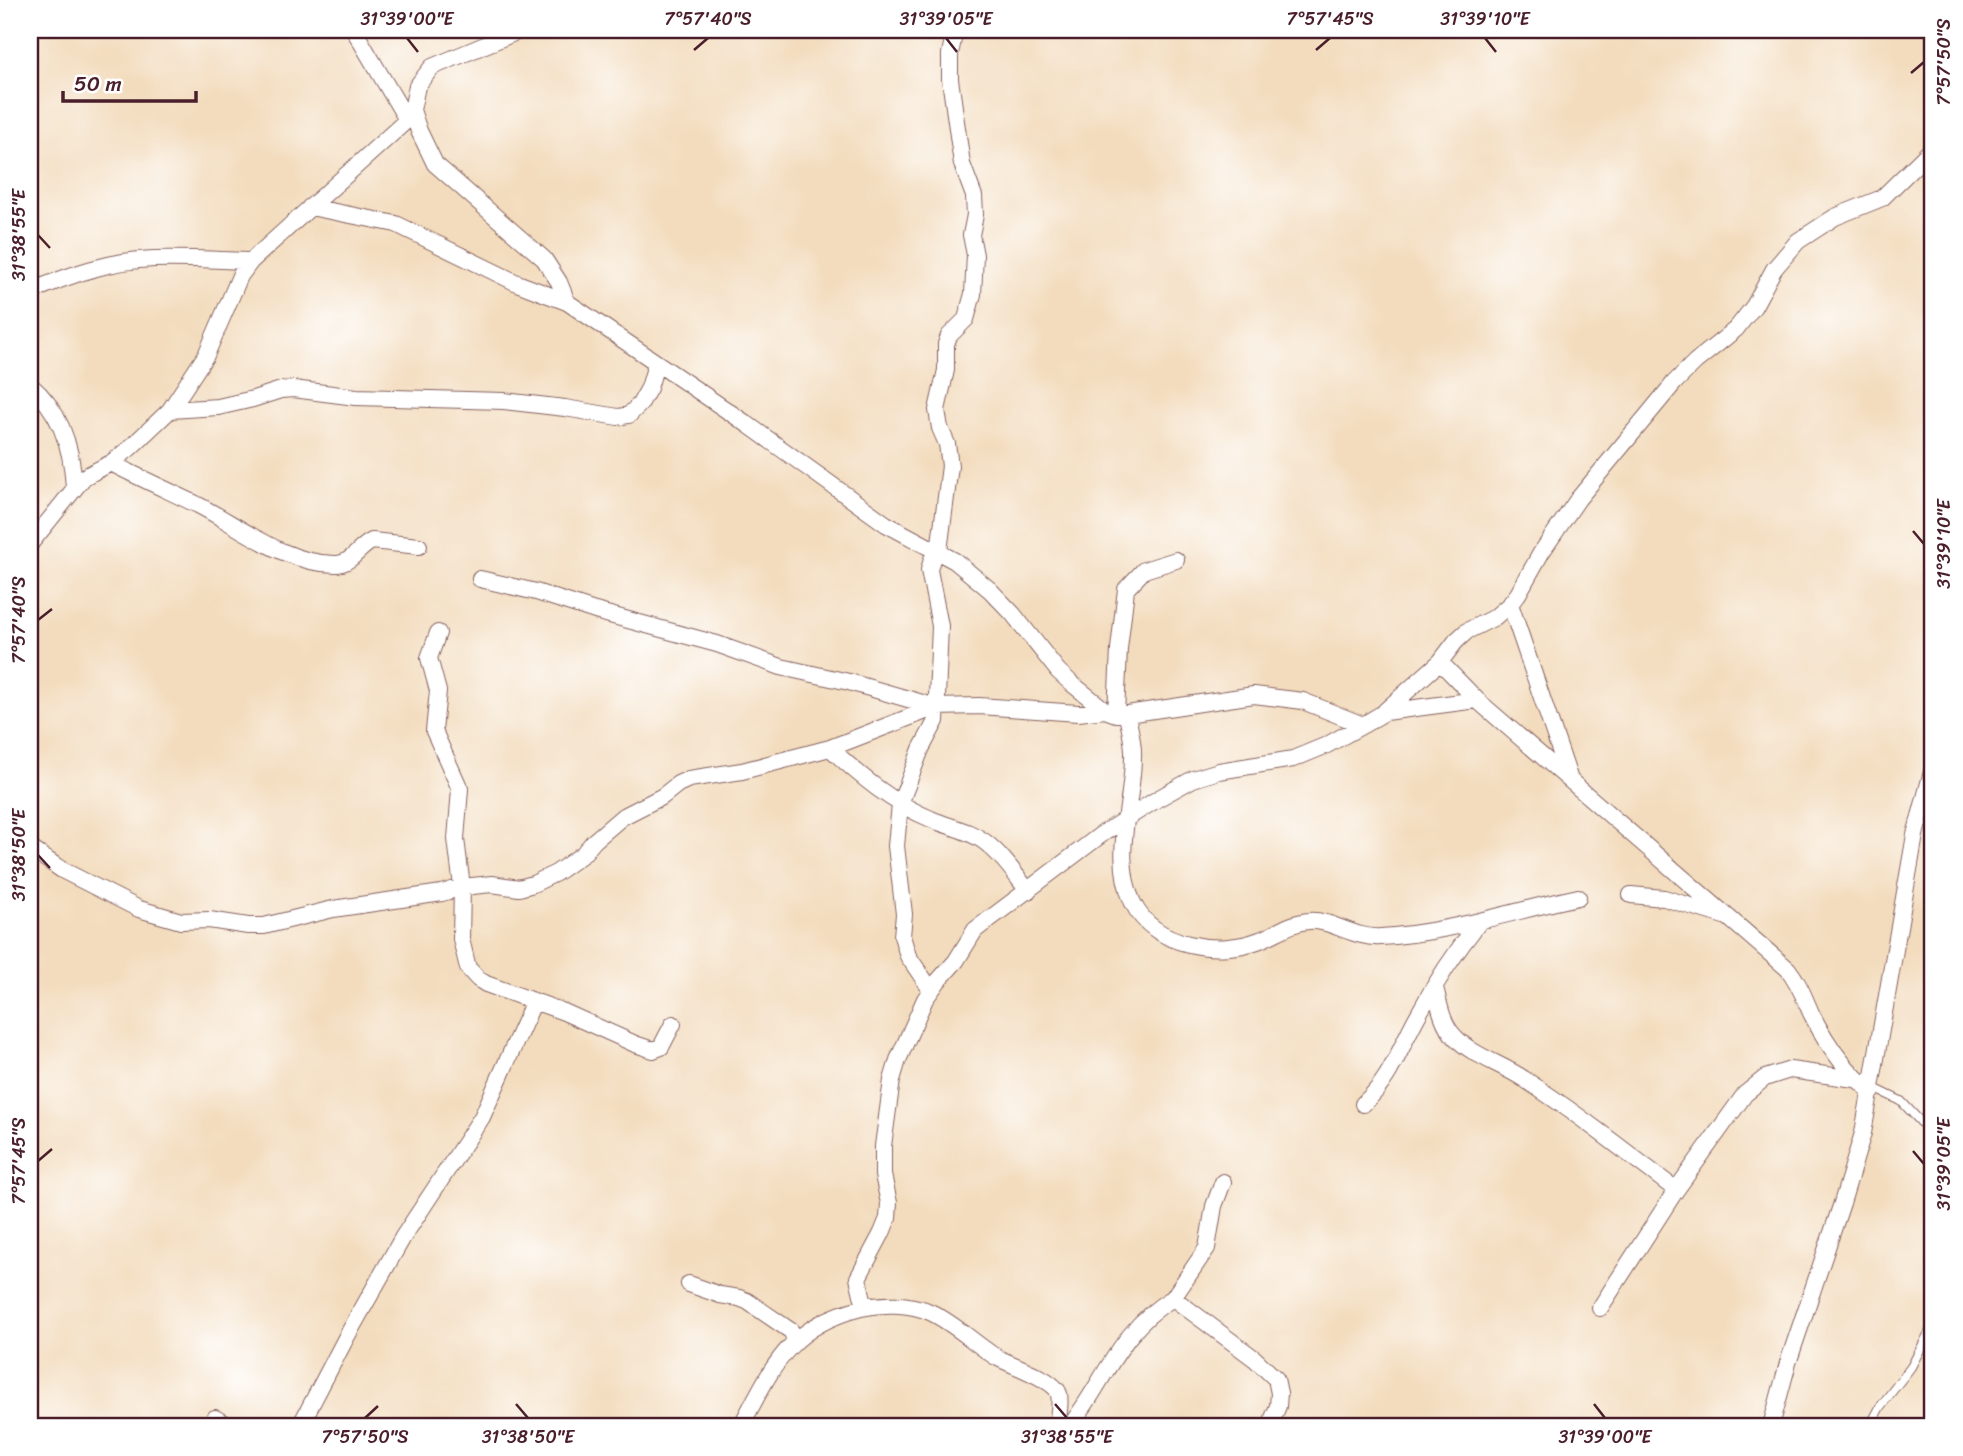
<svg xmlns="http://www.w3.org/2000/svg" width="1963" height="1456" font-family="Sriracha,sans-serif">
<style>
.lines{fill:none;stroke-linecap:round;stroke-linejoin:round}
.service-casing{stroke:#85615e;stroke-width:10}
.minor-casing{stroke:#85615e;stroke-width:18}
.service{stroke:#fff;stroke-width:8}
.minor{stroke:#fff;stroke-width:16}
.ticks{fill:none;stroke:#4a1f2b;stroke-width:2.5}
.neatline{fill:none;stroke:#4a1f2b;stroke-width:2.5}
.ticks-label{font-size:18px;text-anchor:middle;fill:#4a1f2b}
</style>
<rect width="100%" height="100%" fill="#fff"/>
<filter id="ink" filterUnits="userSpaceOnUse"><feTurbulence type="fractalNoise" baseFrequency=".0143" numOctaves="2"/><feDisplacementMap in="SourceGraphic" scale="14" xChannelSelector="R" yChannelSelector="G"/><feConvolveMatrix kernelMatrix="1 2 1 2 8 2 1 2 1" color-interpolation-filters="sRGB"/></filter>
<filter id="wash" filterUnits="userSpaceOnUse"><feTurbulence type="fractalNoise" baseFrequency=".00686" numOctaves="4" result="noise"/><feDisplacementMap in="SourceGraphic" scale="28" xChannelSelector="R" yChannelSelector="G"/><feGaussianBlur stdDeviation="1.57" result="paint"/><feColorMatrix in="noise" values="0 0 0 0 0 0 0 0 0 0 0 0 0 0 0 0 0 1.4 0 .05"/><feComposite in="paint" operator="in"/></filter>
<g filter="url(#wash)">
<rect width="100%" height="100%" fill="#f3dcbd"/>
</g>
<g filter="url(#ink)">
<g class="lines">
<g class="service-casing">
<path id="service" d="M1872,1087L1901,1101L1933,1135
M1870,1426L1880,1407L1911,1367L1933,1325"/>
</g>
<g class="minor-casing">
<path id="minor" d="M354,30L407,120
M412,110L419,131L435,164L544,259L559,282L567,302
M310,207L396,224L517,283L567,302L747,424L886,524L955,561L990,590L1013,614L1058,671L1071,683L1105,710L1116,714H1127L1254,695L1303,701L1363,725L1385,712L1477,700L1788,969C1799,983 1804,997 1811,1013C1826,1043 1845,1071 1872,1092
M30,292C69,275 111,260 154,259C186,258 219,260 251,261
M30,385C61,411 72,447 74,487
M170,410L218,407L253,399L281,390L293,389L356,397L504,401L565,408L618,417L629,415L640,404L649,388L656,364
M111,463C140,478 169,491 198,505C241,527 287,565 337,564C352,563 359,547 372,541L419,546
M30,544L84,477L111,463L130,448L170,410L206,355L240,276L251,261L407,120L412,110L417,86L432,67L521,30
M480,579L536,592L595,611L717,644L781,667L849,682L936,707
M1510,604L1569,777
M438,633L429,658L438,691L434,731L460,789L456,839L462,887L461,939L468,968L478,979L486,984L564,1012L635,1044L653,1050L661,1047L673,1024
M1440,662L1477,700
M1385,711L1440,662L1456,641L1467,631L1495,617L1510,604L1518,594L1541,553L1578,499L1674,383L1695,362L1736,329L1754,306L1774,269L1798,241L1835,217L1882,198L1933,148
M1116,714L1119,649L1126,589L1144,570L1176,560
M1127,714C1129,728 1134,743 1133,756C1133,805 1111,856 1133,903C1154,947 1219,956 1260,940C1276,934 1291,922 1309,921C1331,919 1354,939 1381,937C1448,933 1513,911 1578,897
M830,748C860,776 892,803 931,819C949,827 969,830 985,842C1002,855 1015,874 1028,891
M30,848L62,870L139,909L181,921L209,920L248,926H264L333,909L442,893L462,887L492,884L519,888L533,884L556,873L583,854L594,841L622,817L663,796L678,784L689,779L742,771L830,748L936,707L979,706L1078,713L1105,710
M1631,895L1664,898L1724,916
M1435,987C1439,1004 1442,1024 1455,1037C1473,1056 1502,1064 1524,1079C1577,1113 1626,1152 1676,1190
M931,990L908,956L902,936L904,914L896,846L900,804L921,749L936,721L940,626L929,570L932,559L939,551L950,466L947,444L940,428L937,410L946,370V344L949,336L966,319L973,294L975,255L971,235L975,215L974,196L962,164L950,79V54L955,30
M1363,1104C1392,1078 1399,1049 1417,1017C1435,983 1456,951 1480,921
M689,1284L720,1295L739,1298L747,1301L791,1331L796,1341
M1173,1298L1207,1248L1214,1206L1223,1182
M869,1306L863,1299L858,1278L882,1233L888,1218L889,1203L883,1175V1146L892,1080L898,1060L925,999L938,981L956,961L975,930L1102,834L1159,798L1193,779L1219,771L1293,759L1327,745L1363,725
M1600,1308L1676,1190L1745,1094L1765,1078L1790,1070L1855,1079
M215,1418L229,1426
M300,1426L347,1336L403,1237L482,1117L534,1001
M741,1426C773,1366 789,1326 861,1308C883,1303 909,1303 930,1312C954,1323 974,1343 996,1357C1011,1365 1055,1379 1059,1394C1061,1403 1058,1417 1057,1426
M1070,1426C1105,1381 1120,1329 1173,1298L1255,1359L1276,1379L1279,1393L1278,1406L1273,1418V1426
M1771,1426L1788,1363L1842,1203L1863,1133L1915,835L1933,768"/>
</g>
<use href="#service" class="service"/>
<use href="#minor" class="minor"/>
</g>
</g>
<path class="ticks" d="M407,38L418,52M946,38L957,52M1485,38L1496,52M694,50L708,38M1316,50L1330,38M1911,73L1924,62M38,235L50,248M1913,531L1924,544M38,620L52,609M38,855L50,868M1913,1151L1924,1164M38,1161L52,1149M516,1404L528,1418M1055,1404L1067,1418M1594,1404L1605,1418M365,1418L378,1406"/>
<rect width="1963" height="1456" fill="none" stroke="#fff" stroke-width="77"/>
<path d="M63 91v10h133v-10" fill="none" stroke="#4a1f2b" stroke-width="3.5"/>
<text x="74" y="91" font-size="21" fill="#4a1f2b" stroke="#ffffff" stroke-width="5" paint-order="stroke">50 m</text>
<rect x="38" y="38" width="1886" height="1380" class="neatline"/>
<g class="ticks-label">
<text x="407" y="25">31°39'00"E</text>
<text x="708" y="25">7°57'40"S</text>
<text x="946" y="25">31°39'05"E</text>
<text x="1330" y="25">7°57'45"S</text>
<text x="1485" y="25">31°39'10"E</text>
<text transform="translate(1944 62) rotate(-90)" y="6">7°57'50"S</text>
<text transform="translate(19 235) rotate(-90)" y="6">31°38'55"E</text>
<text transform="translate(1944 544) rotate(-90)" y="6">31°39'10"E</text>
<text transform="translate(19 620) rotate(-90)" y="6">7°57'40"S</text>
<text transform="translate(19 855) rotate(-90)" y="6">31°38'50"E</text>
<text transform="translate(19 1161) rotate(-90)" y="6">7°57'45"S</text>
<text transform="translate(1944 1164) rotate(-90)" y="6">31°39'05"E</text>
<text x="365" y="1443">7°57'50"S</text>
<text x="528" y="1443">31°38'50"E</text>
<text x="1067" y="1443">31°38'55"E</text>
<text x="1605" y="1443">31°39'00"E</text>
</g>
</svg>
